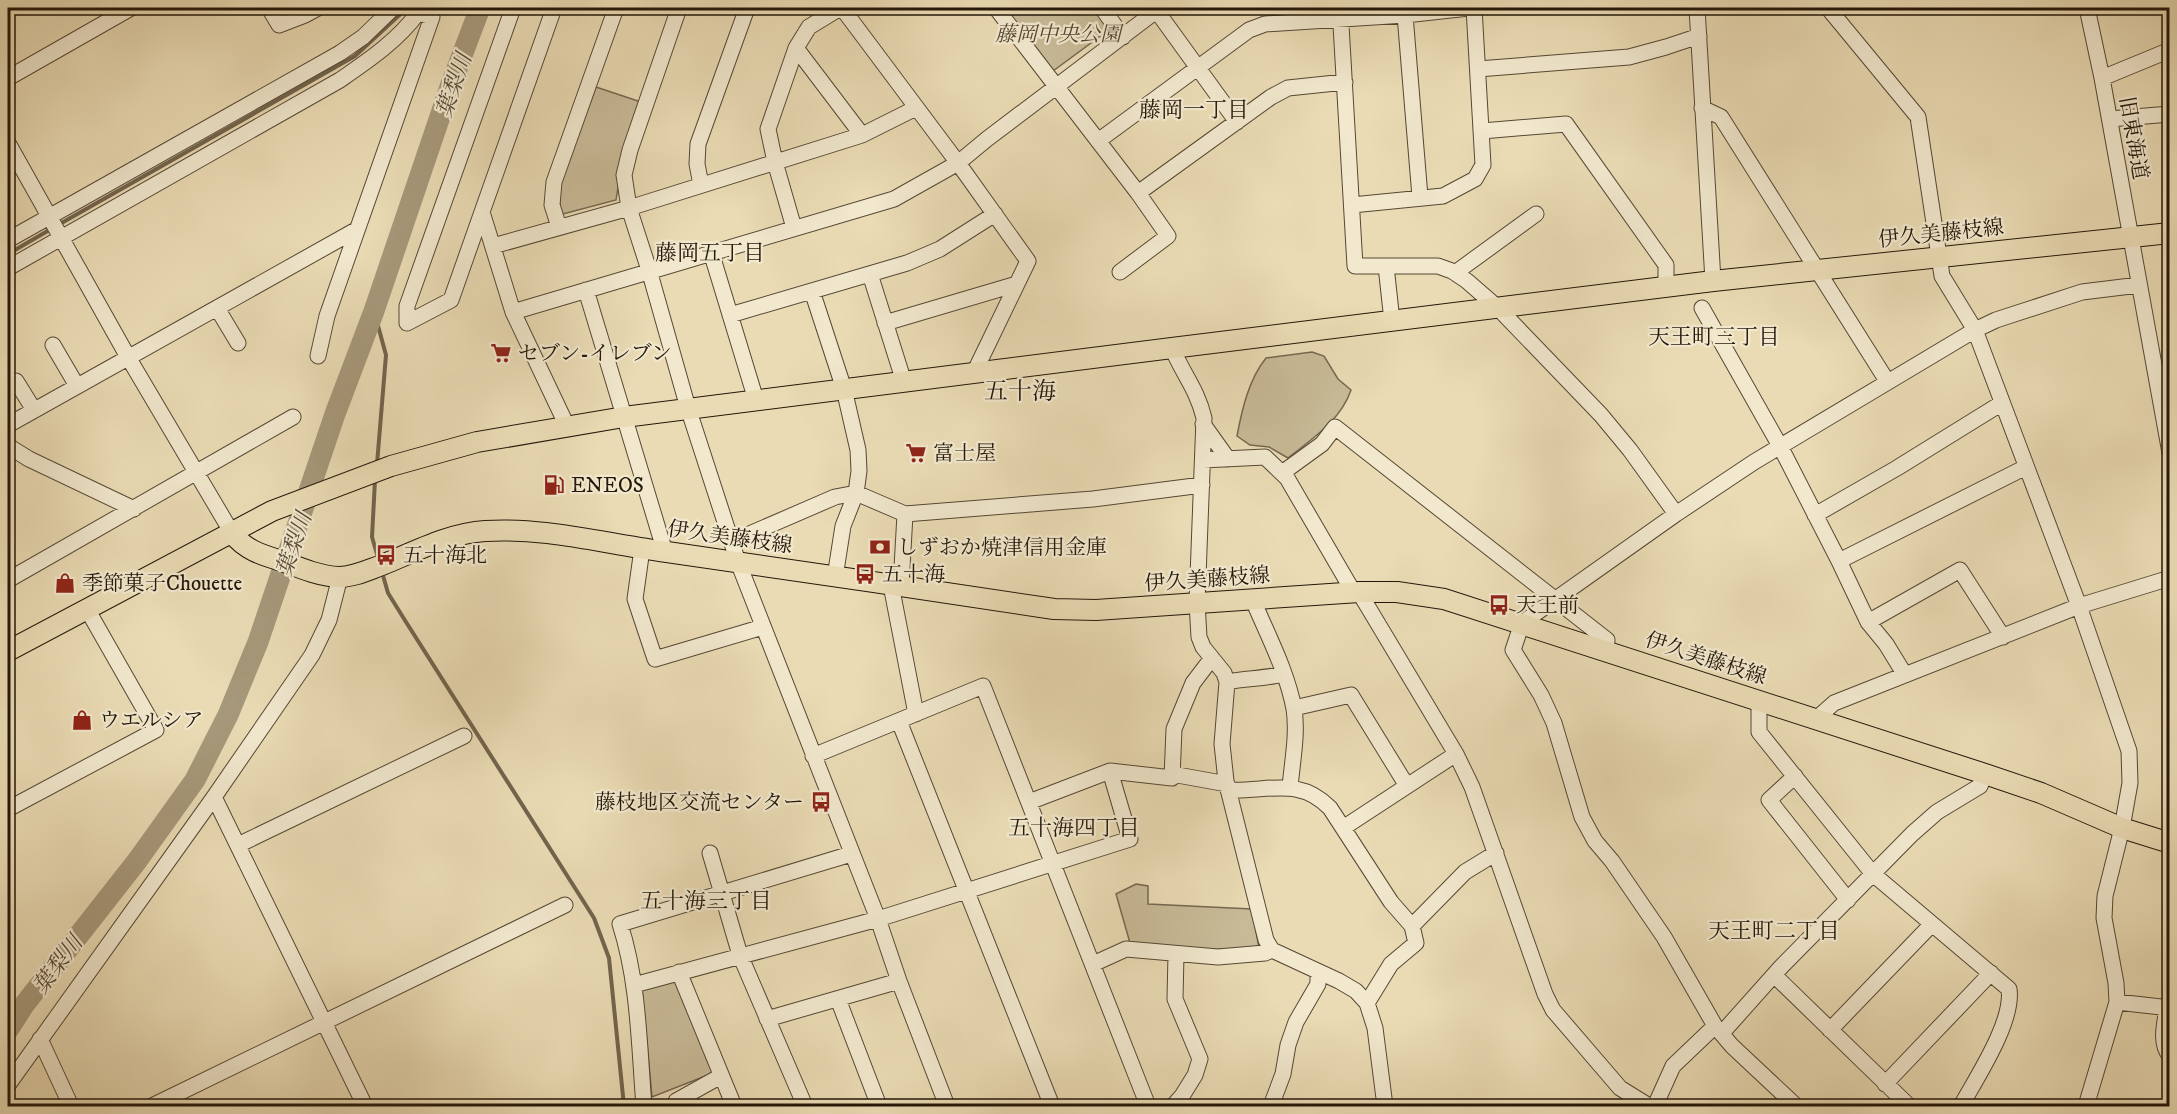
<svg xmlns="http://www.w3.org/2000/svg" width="2177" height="1114" font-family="'IM FELL DW Pica','Noto Serif JP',serif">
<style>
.green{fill:#c8ba97;stroke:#766850;stroke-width:1.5}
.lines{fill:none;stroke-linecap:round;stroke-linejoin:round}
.stream{stroke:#72644d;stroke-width:4}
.river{stroke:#a6987a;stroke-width:21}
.minor-casing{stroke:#554834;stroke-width:17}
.major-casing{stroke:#231709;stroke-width:22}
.minor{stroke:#f1e8ce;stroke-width:15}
.major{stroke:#eadbb4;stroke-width:20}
.labels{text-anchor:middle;stroke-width:4.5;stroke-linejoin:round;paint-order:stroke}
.park-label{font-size:21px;font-style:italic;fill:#554834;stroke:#f1e8ce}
.street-label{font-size:21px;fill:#231709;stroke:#f1e8ce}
.poi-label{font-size:21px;fill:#231709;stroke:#f1e8ce;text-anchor:start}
.water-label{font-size:22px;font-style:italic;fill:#574b36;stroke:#f1e8ce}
.neighbourhood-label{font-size:22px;fill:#231709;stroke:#f1e8ce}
.quarter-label{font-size:24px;fill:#231709;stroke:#f1e8ce}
</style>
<rect width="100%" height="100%" fill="#eadbb4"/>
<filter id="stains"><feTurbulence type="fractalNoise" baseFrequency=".00333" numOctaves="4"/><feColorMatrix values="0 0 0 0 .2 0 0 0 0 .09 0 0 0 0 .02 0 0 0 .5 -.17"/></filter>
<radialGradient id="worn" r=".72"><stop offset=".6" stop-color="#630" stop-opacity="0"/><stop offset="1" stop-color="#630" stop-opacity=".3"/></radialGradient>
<path class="green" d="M1002,8H1098L1110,29L1053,71Z
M596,87L641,102L624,151L616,200L559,215L561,182Z
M1312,352L1324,356L1338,379L1351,390C1341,420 1312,439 1288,458L1269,447L1250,445L1237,436C1242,409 1249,379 1266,358Z
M1136,884L1148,886V904L1252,909L1259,948L1203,950L1130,943L1116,894Z
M677,981L713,1073L652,1097L642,989Z"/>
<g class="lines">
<path class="stream" d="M58,225L355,56L407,8
M8,254L51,229
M374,311L386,355L377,464
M375,480L372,537L379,561
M382,572L388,593L406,622L594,918L609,958L624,1106"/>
<path class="river" d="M8,1030L24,1005L137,861L195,780L228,715L258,642L335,414L374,311L450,87L480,8"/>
<g class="minor-casing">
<path id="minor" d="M269,8L279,25L305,15L318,8
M554,8L482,212L513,312L567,426
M679,8L630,150L624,175L629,208L649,270L688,408L738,562L878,919L899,981L947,1106
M842,8L958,163L1028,261L974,373
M996,8L1138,193L1168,236L1120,272
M1102,8L1123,37
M1340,8L1355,266H1386L1392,321
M1697,8L1713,281
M1828,8L1918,117L1942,276L1975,330L2079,606L2129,751L2130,783L2122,828L2105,896L2104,918L2116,983L2117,1002L2086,1106
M2087,8L2102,78L2170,453
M1156,10L1237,122
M1405,15L1420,197
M796,48L862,135
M1478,69L1629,57L1666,47L1699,36
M8,78L131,8
M2102,78L2170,50
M1702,108L1721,117L1887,381
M2110,119L2170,114
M1482,131L1566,124L1666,265V287
M1098,141L1249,30L1265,24L1405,15L1469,8
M8,143L128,357L232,533
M701,185L697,164L698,144L747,8
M1138,193L1271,97L1288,88L1345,82
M1352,205L1443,196L1475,179L1483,165L1474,8
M482,212L451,300L407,323V306L513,8
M559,227L552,205L554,182L616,8
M794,228L775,162L768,129L796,48L809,27L840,8
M8,240L340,53L363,37L393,8
M493,246L629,208L862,135L916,108
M711,252L756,400
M1386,266H1438L1452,271L1467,281L1498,308L1601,415L1630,450L1676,514
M8,268L340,80C369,60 397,41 418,13L432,17L327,316L318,356
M1455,273L1536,214
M870,274L904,382
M586,290L665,552
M812,291L844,389L858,450L859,471L856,493L843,526L835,577
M217,308L238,343
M1702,308L1780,446L1839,561L1868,622L1886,644L1905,675
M513,312L894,199L958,163L987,139L1160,8
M730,315L907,263L940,249L995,214
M885,323L1017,284
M53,345L77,386
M1172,348C1183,374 1197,389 1204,418L1197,603L1199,637L1203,647L1224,673L1227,682L1222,744L1226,781L1266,940L1272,950L1339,981L1356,991L1367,1003L1375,1028L1385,1106
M16,381L34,410
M1203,424L1228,459
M8,425L356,230
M8,446L29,459L134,509
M1203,460L1265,457L1287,478L1354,593
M1282,473L1322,444L1335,427L1607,640L1606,651
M905,514L1093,499L1202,485
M1815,515L1897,468L2002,403
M731,542L835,497L856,493L905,514L901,586
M642,549L635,599L655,659L763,627
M1839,561L2026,467
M8,580L293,417
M891,585L916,714
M1359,592L1456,754L1472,787L1545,994L1553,1010L1620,1088L1649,1106
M1253,600C1267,634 1287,671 1294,709C1298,734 1292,762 1290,788
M1868,622L1960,570L2003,637
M1227,682C1246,678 1264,679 1283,674
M1759,700V732L1873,874L2009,989C2014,1021 1977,1077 1961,1106
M1294,708L1351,695L1407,786
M1816,719L1834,703L2079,606L2170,578
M899,721L1052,1106
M813,756L983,686L1148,1106
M1172,774L1227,784
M1795,776L1769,800L1848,900
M1228,790C1268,792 1299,776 1330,808L1391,902L1412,926L1416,943L1391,964L1367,1003
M214,797L365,1106
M1029,802L1110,771L1172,778L1174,729L1193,683L1212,658
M8,809L156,730L87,609
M1343,828L1456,754
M238,845L464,736
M710,853L740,955L805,1106
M1412,926L1465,872L1496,853
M1093,964L1126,949L1218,957L1265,953L1272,950
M679,972L734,1106
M1774,975L1909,1106
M634,985L878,919L1130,839L1110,771
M838,999L879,1106
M2117,1002L2170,1008
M2167,1008C2165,1023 2159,1043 2170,1056
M767,1019L899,981
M1830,1030L1932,924
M1722,1033L1781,967L1912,834L1937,812L1980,786L1985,774
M40,1039L71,1106
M1885,1084L1991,973
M8,1085L214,797L312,655L329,620L340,577
M152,1106L565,905
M644,1106C639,1046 639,983 620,924L851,854
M679,1106L676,1101L721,1076
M1173,1106L1182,1096L1195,1075L1200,1059L1175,999L1176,954
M1271,1106L1283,1074L1288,1045L1296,1022L1318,984V972
M1655,1106L1673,1066L1715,1026
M1796,1106L1732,1046L1715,1026L1664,937L1612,861L1595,841L1582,817L1554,723L1541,695L1513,650L1522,623L1676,514L1754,462L1975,330L1996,320L2082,292L2139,285"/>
</g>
<g class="major-casing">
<path id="major" d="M232,533C245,550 262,555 282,561C300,568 319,576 339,577C354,577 368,570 382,565C414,552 450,533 485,531C543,527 602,543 660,551C791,570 923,589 1054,609L1096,610L1359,592H1397L1444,599L1985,774L2041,793L2122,828L2170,843
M8,651L272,511L391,466L477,442L624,417L1172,348L1713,281L2170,233"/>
</g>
<use href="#minor" class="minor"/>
<use href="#major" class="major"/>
</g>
<defs>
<g id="supermarket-bare" transform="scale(1.62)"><path d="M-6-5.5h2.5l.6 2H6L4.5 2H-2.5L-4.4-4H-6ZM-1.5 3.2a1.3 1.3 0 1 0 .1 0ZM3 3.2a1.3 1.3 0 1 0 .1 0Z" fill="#8f2418" stroke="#f1e8ce" stroke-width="2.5" paint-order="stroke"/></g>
<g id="fuel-bare" transform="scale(1.62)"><path d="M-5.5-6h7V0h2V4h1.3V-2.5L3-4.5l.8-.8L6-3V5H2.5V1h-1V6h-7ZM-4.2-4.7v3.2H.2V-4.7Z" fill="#8f2418" stroke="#f1e8ce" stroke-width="2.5" paint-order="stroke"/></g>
<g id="bank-bare" transform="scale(1.62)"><path d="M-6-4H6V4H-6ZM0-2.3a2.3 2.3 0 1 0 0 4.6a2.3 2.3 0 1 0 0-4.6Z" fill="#8f2418" stroke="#f1e8ce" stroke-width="2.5" paint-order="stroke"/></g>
<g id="bus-bare" transform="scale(1.62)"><path d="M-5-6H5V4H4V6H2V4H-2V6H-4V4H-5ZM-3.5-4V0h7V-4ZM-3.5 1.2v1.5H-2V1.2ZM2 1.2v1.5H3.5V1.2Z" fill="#8f2418" stroke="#f1e8ce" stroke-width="2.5" paint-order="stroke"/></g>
<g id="shop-bare" transform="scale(1.62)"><path d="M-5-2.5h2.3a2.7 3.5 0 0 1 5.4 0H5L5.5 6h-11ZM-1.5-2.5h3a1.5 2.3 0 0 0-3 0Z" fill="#8f2418" stroke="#f1e8ce" stroke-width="2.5" paint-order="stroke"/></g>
</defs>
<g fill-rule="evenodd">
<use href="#supermarket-bare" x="501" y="353"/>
<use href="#supermarket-bare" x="916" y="453"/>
<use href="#fuel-bare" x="554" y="485"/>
<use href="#bank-bare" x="880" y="547"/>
<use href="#bus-bare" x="386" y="555"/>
<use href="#bus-bare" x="865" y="574"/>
<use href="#shop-bare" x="65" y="583"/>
<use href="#bus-bare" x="1499" y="605"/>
<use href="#shop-bare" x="82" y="720"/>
<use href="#bus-bare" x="821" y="802"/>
</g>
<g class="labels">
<g class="park-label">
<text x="1058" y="41">藤岡中央公園</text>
</g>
<g class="street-label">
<text transform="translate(2134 138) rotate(80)" y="7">旧東海道</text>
<text transform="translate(1941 233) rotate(-6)" y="7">伊久美藤枝線</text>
<text transform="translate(730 537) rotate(8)" y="7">伊久美藤枝線</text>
<text transform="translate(1207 579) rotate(-4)" y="7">伊久美藤枝線</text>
<text transform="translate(1706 658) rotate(18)" y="7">伊久美藤枝線</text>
</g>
<g class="poi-label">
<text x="518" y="360">セブン-イレブン</text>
<text x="933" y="460">富士屋</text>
<text x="571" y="492">ENEOS</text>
<text x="897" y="554">しずおか焼津信用金庫</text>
<text x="403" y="562">五十海北</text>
<text x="882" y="581">五十海</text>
<text x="82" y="590">季節菓子Chouette</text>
<text x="1516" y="612">天王前</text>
<text x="99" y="727">ウエルシア</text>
<text x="804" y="809" text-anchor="end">藤枝地区交流センター</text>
</g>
<g class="water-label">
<text transform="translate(453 85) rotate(-71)" y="8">葉梨川</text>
<text transform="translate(293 544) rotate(-71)" y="8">葉梨川</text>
<text transform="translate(57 964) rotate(-53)" y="8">葉梨川</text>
</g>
<g class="neighbourhood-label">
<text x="1194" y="117">藤岡一丁目</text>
<text x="710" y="260">藤岡五丁目</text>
<text x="1714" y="344">天王町三丁目</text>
<text x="1074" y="835">五十海四丁目</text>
<text x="706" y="908">五十海三丁目</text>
<text x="1774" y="938">天王町二丁目</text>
</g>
<g class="quarter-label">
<text x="1020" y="399">五十海</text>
</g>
</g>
<rect width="2177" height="1114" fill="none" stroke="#eadbb4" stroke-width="30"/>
<rect x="9" y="9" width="2159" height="1096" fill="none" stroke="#231709" stroke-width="3"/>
<rect x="15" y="15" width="2147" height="1084" fill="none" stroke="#231709" stroke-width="1.5"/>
<rect width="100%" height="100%" filter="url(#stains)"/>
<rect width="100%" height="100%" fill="url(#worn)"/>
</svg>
